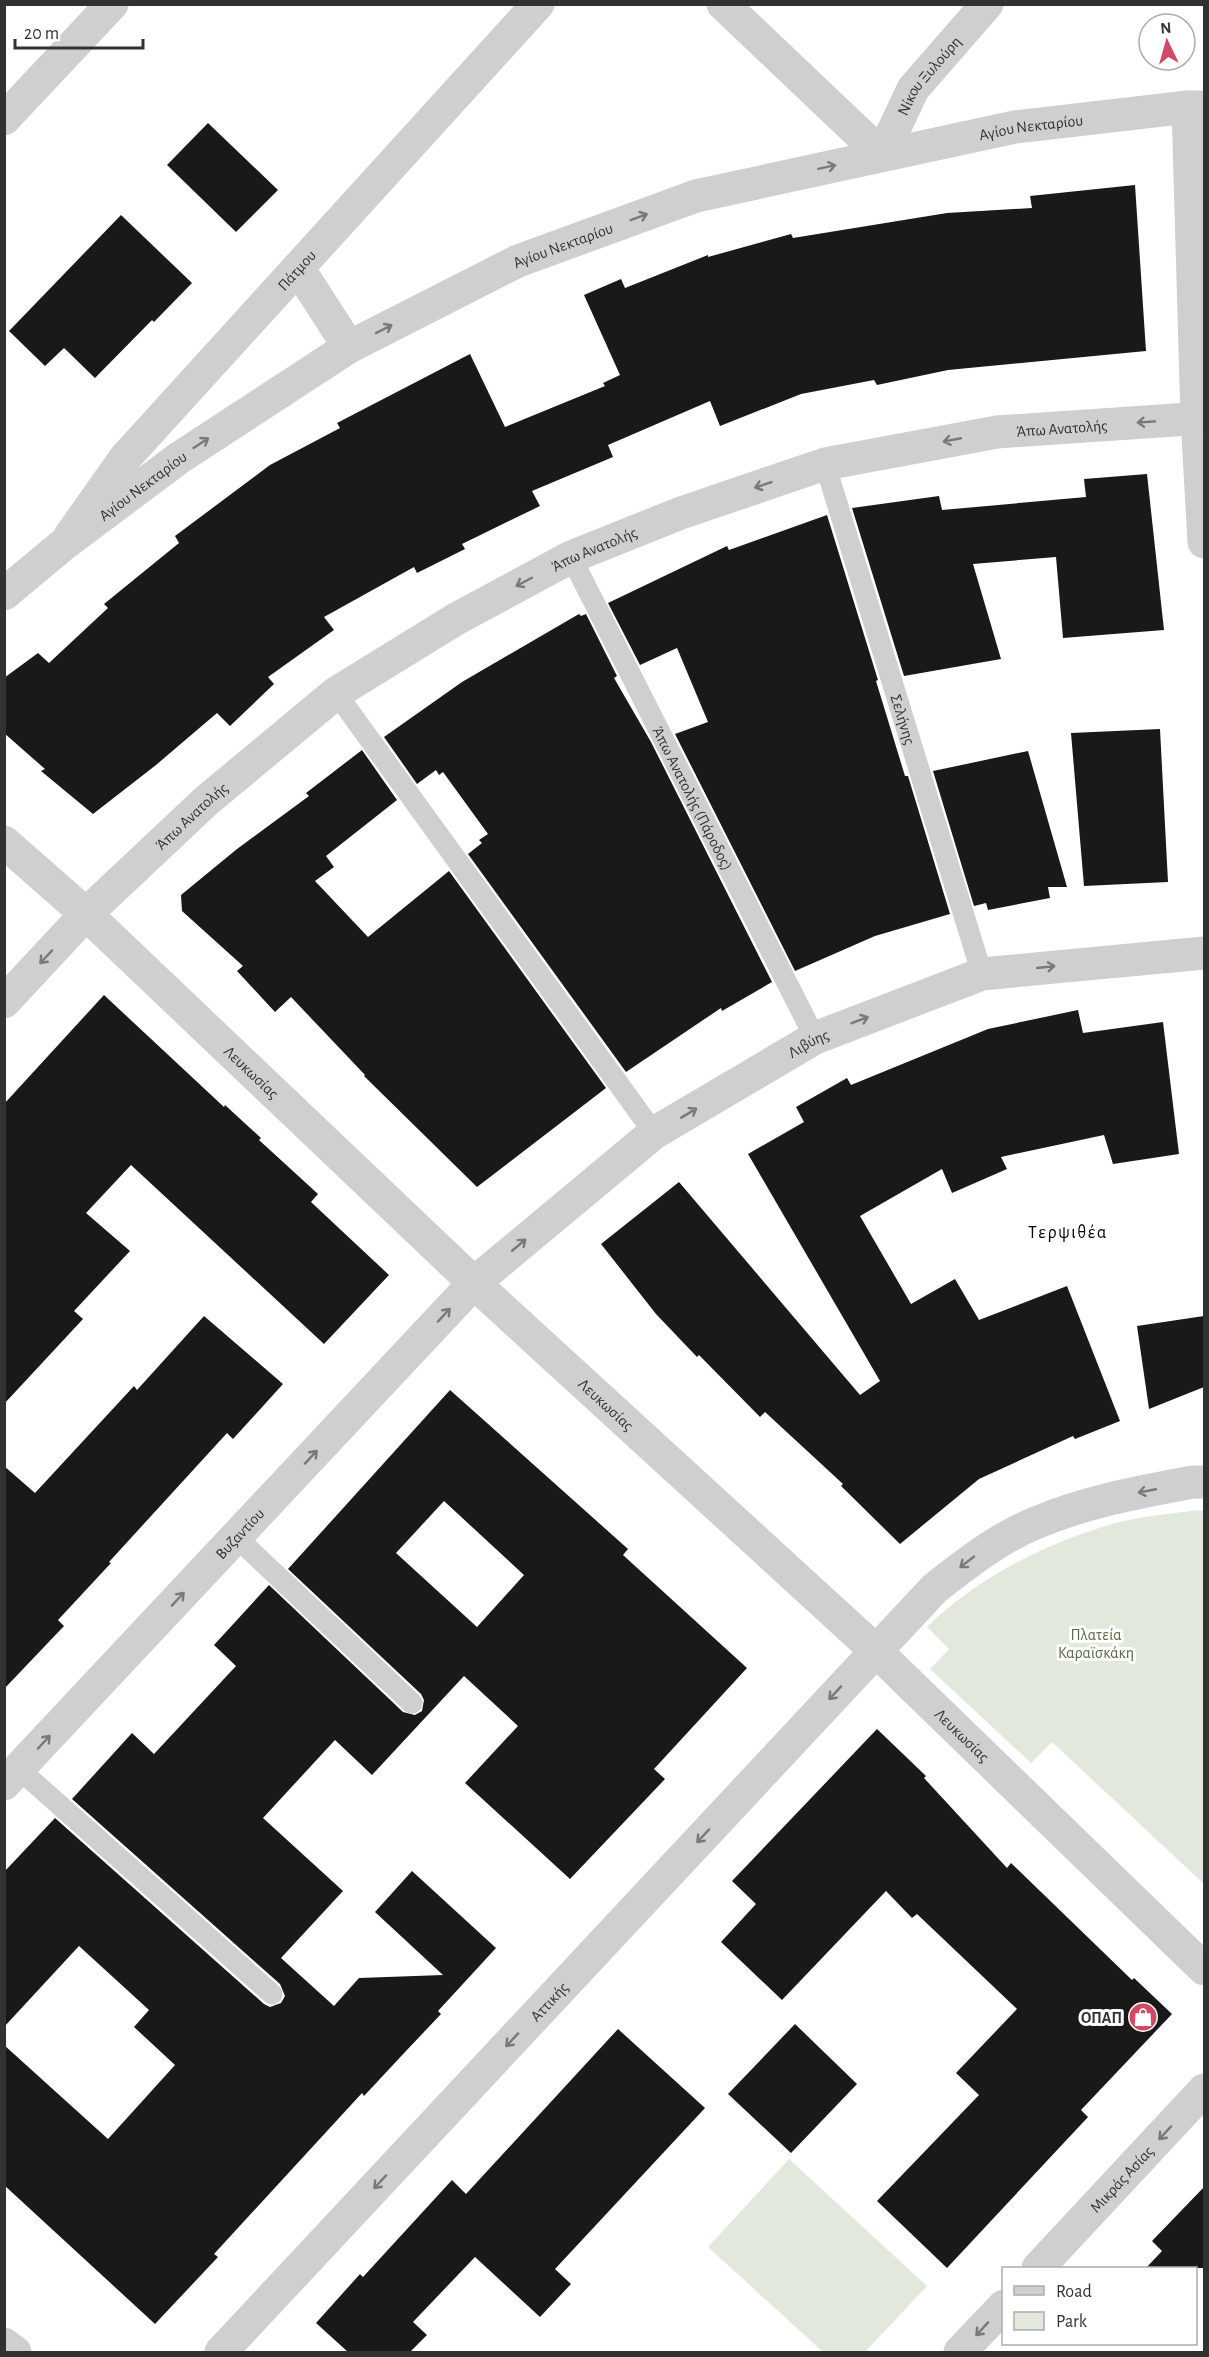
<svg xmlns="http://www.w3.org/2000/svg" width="1209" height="2357" font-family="'Alegreya Sans',sans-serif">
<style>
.green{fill:#e3e8dc}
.building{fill:#191919;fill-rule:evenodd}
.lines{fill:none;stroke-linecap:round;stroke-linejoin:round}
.service{stroke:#cfcfcf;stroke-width:21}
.minor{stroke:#cfcfcf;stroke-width:33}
.tertiary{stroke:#cfcfcf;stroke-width:33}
.oneway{stroke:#797979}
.labels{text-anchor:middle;stroke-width:6;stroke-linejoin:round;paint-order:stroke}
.street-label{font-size:16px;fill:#323232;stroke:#fff}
.park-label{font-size:16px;fill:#5a6a43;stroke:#fff}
.poi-label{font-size:16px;font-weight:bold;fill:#323232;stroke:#fff;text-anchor:end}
.neighbourhood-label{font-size:18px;letter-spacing:1.5px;fill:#000;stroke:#fff}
</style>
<rect width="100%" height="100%" fill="#fff"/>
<path class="green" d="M1196,1510L1204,1511V1884L1052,1742L1031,1763L930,1669L949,1649L927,1627C979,1576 1048,1542 1119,1522C1143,1516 1171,1514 1196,1510Z
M789,2159L927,2286L865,2352H823L708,2247Z"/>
<path class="building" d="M208,123L278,190L236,232L167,165Z
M1135,185L1146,351L948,370L877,385L874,380L801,394L720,426L710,401L608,445L613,457L532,491L540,506L462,544L465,549L417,573L414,567L324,617L334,630L268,677L274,684L230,726L217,713L156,765L93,814L41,771L45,769L4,733V678L38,653L49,663L108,608L104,604L179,543L175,536L270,465L340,428L337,423L470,354L505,427L605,386L603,383L620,375L584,295L621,279L625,288L708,255V257L791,234L793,238L947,213L1032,208L1030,196Z
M121,215L192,283L154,322L152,320L95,378L64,348L45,366L9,331Z
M1147,474L1164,630L1063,638L1056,557L973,564L1001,659L904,676L852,508L939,496L942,510L1086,497L1084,479Z
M827,515L878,680L876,681L905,776H908L950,914L875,936L795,971L675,734L708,722L677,648L640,665L608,603L727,546L729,550Z
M579,614L581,616L586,614L617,676L614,678L651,742L772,982L722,1011L721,1008L626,1072L468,854L482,843L479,840L488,834L443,772L439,775L436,770L417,784L384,737L462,682Z
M1160,729L1168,882L1084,886L1071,733Z
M362,750L397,800L326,856L334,867L315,881L368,937L449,871L606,1088L477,1187L364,1076L365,1075L291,997L275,1012L237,971L243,966L182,911L181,895L237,849L309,796L306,793Z
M1028,751L1067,887H1048L1050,898L988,910L986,903L974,906L933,771Z
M104,995L224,1107L225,1105L261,1138L259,1140L318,1194L311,1202L389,1275L324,1344L131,1165L86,1213L130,1251L74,1311L83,1319L4,1404V1104Z
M1078,1010L1083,1033L1163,1022L1179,1154L1113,1164L1104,1135L1001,1157L1007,1169L952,1193L942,1169L860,1216L911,1304L955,1279L979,1320L1067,1286L1120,1421L1075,1439L1073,1436L979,1479L900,1544L841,1486L843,1484L765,1412L760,1417L699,1355L697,1357L656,1314L601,1244L679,1182L860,1395L880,1381L748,1154L804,1122L796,1107L847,1078L851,1085L988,1029Z
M204,1316L283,1384L233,1439L227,1433L109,1562L111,1563L58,1620L64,1626L4,1689V1466L35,1493L134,1386L137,1390Z
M1204,1316V1387L1149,1409L1137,1326Z
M450,1390L628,1549L623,1555L747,1668L654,1769L665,1779L570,1879L465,1783L518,1726L464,1676L372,1775L335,1740L263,1818L343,1891L281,1958L334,2006L359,1978L443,1975L375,1912L412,1871L496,1948L438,2011L441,2014L406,2051L364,2096L362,2093L214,2254L218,2257L155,2324L4,2185V2045L108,2139L175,2065L134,2027L149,2010L79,1946L4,2027V1872L55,1818L264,2004L270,2007L281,2003L285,1996L280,1984L72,1799L132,1733L154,1754L236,1666L214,1645L269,1585L403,1712L415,1715L422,1711L424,1700L421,1694L288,1569ZM444,1501L524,1575L477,1627L396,1553Z
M877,1729L926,1776L924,1778L1007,1868L1011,1863L1132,1980L1134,1978L1172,2014L1081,2110L1088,2117L947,2268L877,2201L979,2095L956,2073L1017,2009L917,1914L912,1918L886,1891L782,2000L721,1942L756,1904L732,1881Z
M795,2024L857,2084L791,2153L728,2094Z
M618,2029L705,2108L555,2269L571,2284L540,2317L475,2257L413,2322L427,2335L410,2352H348L316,2323L360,2274L363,2277L452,2180L466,2194Z
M1204,2187V2268H1146L1162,2251L1152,2241Z"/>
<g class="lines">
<g class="service">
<path id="s1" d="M825,464L982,974"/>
<path id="s2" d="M571,557L815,1038"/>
<path d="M336,693L654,1133"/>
<path d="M236,1537L412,1703"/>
<path d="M19,1769L272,1994"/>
</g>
<g class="minor">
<path id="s3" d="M723,4L882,155L913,89L987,4"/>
<path d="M1188,107L1197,418L1204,542"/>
<path d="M4,119L112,4"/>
<path d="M298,268L349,347"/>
<path id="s4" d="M70,536L125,458L538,4"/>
<path id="s5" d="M4,1002L86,914L206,801L336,693L456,619L571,557L681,513L825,464L997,432L1204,418"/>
<path id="s6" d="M4,1784L474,1283L654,1133L815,1038L982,974L1204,953"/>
<path d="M4,2344L15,2352"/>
<path id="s7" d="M221,2352L935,1588C967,1563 1000,1537 1038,1522C1088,1501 1141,1492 1193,1482H1204"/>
</g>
<g class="tertiary">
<path id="s8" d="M4,594L64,544L179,458L349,347L518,261L696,196L1015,127L1188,107H1204"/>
<path id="s9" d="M4,842L86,914L474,1283L875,1650L1204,1969"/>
<path id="s10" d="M1038,2268L1204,2090"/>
<path d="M960,2352L1004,2306"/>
</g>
</g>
<defs><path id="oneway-shaft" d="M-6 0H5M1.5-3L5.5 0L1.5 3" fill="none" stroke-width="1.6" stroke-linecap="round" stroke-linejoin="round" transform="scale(1.5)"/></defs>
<g class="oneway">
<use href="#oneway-shaft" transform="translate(827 167) rotate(-12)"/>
<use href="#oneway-shaft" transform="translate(639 217) rotate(-20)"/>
<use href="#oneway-shaft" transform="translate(384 329) rotate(-27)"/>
<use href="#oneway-shaft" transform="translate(1146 422) rotate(176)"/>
<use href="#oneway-shaft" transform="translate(952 440) rotate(169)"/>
<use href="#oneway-shaft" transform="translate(201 443) rotate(-33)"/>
<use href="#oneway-shaft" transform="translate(763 485) rotate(161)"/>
<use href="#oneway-shaft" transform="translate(524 582) rotate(152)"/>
<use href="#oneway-shaft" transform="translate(46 957) rotate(133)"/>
<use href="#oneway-shaft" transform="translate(1046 967) rotate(-6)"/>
<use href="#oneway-shaft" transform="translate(860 1020) rotate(-21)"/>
<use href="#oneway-shaft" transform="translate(689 1113) rotate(-31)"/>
<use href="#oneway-shaft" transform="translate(519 1245) rotate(-40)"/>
<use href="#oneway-shaft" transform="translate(444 1315) rotate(-47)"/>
<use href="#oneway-shaft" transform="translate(311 1457) rotate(-47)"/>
<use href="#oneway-shaft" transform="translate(1147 1491) rotate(169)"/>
<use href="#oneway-shaft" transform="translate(967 1562) rotate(142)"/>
<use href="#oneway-shaft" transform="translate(178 1599) rotate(-47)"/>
<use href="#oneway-shaft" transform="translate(835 1693) rotate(133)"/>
<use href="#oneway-shaft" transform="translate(44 1742) rotate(-47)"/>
<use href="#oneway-shaft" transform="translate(703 1836) rotate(133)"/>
<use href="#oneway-shaft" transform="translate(512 2040) rotate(133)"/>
<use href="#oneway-shaft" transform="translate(1165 2133) rotate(133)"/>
<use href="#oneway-shaft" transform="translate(380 2182) rotate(133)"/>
<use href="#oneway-shaft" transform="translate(982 2329) rotate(133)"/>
</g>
<defs>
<g id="shop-disc" transform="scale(1.5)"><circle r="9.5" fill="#d34965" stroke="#fff"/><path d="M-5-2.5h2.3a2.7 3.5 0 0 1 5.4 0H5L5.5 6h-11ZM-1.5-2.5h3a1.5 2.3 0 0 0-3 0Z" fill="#fff"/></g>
</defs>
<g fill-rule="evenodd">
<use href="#shop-disc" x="1143" y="2017"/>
</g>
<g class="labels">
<g class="street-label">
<text dy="6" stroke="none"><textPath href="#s3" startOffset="312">Νίκου Ξυλούρη</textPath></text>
<text dy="6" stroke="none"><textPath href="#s8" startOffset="1146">Αγίου Νεκταρίου</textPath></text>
<text dy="6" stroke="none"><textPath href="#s8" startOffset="662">Αγίου Νεκταρίου</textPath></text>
<text dy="6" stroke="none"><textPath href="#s4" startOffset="350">Πάτμου</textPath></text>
<text dy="6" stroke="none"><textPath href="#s5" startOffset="1236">Άπω Ανατολής</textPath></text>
<text dy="6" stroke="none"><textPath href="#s8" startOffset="176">Αγίου Νεκταρίου</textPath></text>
<text dy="6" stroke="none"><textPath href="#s5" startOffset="750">Άπω Ανατολής</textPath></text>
<text dy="6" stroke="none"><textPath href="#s1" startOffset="267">Σελήνης</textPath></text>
<text dy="6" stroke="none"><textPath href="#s2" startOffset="270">Άπω Ανατολής (Πάροδος)</textPath></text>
<text dy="6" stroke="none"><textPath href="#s5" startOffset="264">Άπω Ανατολής</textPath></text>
<text dy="6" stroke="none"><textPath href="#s6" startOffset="1100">Λιβύης</textPath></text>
<text dy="6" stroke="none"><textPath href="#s9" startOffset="338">Λευκωσίας</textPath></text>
<text dy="6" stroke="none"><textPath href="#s9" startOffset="824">Λευκωσίας</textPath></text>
<text dy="6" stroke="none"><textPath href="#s6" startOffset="344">Βυζαντίου</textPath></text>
<text dy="6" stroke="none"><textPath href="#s9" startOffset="1310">Λευκωσίας</textPath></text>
<text dy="6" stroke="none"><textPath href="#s7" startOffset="480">Αττικής</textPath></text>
<text dy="6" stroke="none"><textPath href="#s10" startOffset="122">Μικράς Ασίας</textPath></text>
</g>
<g class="park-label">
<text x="1096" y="1640">Πλατεία<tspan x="1096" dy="18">Καραϊσκάκη</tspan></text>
</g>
<g class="poi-label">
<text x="1122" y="2023">ΟΠΑΠ</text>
</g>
<g class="neighbourhood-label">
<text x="1068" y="1238">Τερψιθέα</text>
</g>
</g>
<rect width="1209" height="2357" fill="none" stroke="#323232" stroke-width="12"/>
<rect x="1002" y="2267" width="195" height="78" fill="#ffffff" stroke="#adadad" stroke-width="1.5"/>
<rect x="1014" y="2286" width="30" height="9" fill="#cfcfcf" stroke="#adadad" stroke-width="1.5"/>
<text x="1056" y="2297" font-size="18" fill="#323232">Road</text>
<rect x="1014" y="2312" width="30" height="18" fill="#e3e8dc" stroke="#adadad" stroke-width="1.5"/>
<text x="1056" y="2327" font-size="18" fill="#323232">Park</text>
<g transform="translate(1167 42) rotate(355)"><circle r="28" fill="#ffffff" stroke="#adadad" stroke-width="1.5"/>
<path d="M0-4.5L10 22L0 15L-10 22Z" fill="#d34965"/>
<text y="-9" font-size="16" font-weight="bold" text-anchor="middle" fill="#323232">N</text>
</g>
<path d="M15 39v9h128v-9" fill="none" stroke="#323232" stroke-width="3"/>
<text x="24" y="39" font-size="18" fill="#323232" stroke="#ffffff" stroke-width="4.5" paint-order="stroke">20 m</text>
</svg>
